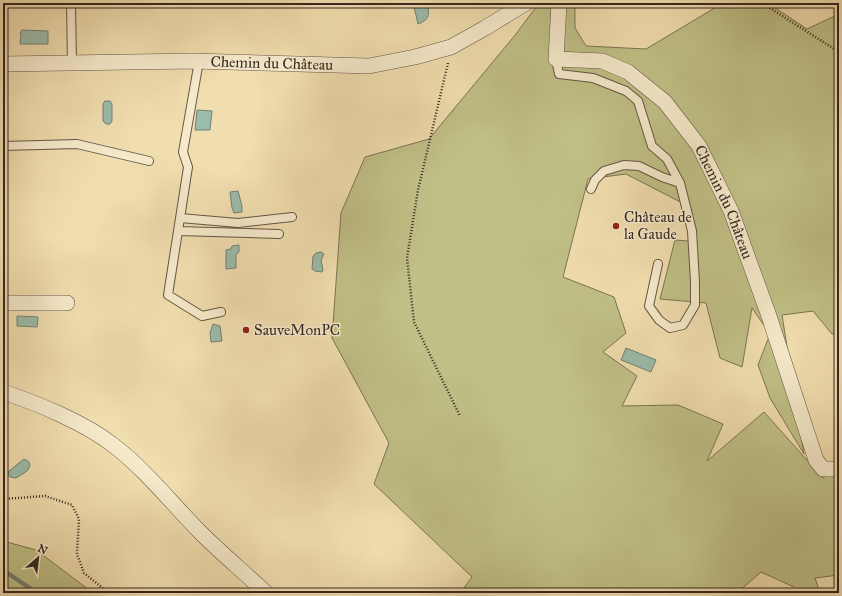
<svg xmlns="http://www.w3.org/2000/svg" width="842" height="596" font-family="'IM FELL Great Primer',serif">
<style>
.green{fill:#c0c086;stroke:#7a7454}
.water{fill:#9bbcab;stroke:#728074}
.lines{fill:none;stroke-linecap:round;stroke-linejoin:round}
.stream{stroke:#728074;stroke-width:4.5}
.lane-casing{stroke:#635545;stroke-width:10}
.street-casing{stroke:#635545;stroke-width:16}
.path{stroke:#342722;stroke-width:2.5;stroke-dasharray:1 2;stroke-linecap:butt}
.lane{stroke:#f6eacb;stroke-width:8}
.street{stroke:#f6eacb;stroke-width:15}
.poi-dot{fill:#8f2418;stroke:#f6eacb;stroke-width:1.5}
.labels{text-anchor:middle;stroke-width:3;stroke-linejoin:round;paint-order:stroke}
.street-label{font-size:15px;fill:#342722;stroke:#f6eacb}
.poi-label{font-size:15px;fill:#342722;stroke:#f6eacb;text-anchor:start}
</style>
<rect width="100%" height="100%" fill="#f1deaf"/>
<filter id="stains"><feTurbulence type="fractalNoise" baseFrequency=".005" numOctaves="4"/><feColorMatrix values="0 0 0 0 .2 0 0 0 0 .09 0 0 0 0 .02 0 0 0 .5 -.17"/></filter>
<radialGradient id="worn" r=".72"><stop offset=".6" stop-color="#630" stop-opacity="0"/><stop offset="1" stop-color="#630" stop-opacity=".3"/></radialGradient>
<path class="green" d="M539,3H575V28L586,46L646,49L723,3H768L807,29L839,14V334H832L813,311L782,315L804,454L770,398L758,365L770,334L752,308L742,367L720,358L706,303L660,299L675,240L689,241L690,207L626,174L588,179L563,277L614,297L626,333L603,352L637,376L622,406L678,405L723,424L707,461L764,412L823,478L839,468V575L815,578L820,593H794V587L761,572L737,593H460L472,577L374,484L389,443L332,338L341,213L365,157L429,139L516,34Z
M3,541L36,550L93,593H3Z"/>
<path class="water" d="M412,3L428,4C429,16 430,19 418,24L415,11Z
M22,30L48,31V44H20L21,35L20,33Z
M105,101H110L112,104V121L110,124H106L103,121V104Z
M197,110L212,111L210,130H195Z
M238,191L242,206V212L234,213L232,208L230,192Z
M239,245V252L236,254V268L226,269V250L231,249L232,246Z
M316,253L321,252L324,254L321,260L323,270L322,272L315,271L312,269L313,256Z
M17,316L38,317L37,327L17,326Z
M213,324L220,326L222,341L211,342L210,333Z
M626,348L656,360L651,372L621,360Z
M24,459L28,461L30,464L29,468L27,471L16,478L10,477L8,474L9,471Z"/>
<g class="lines">
<path class="stream" d="M3,570L37,593"/>
<g class="lane-casing">
<path id="lane" d="M71,3L72,63
M556,59L559,74L593,78L626,91L638,101L652,146L667,159L680,183L692,231L695,282V305L683,325L670,328L659,320L649,306L658,264
M199,61L183,152L188,167L168,295L202,316L221,312
M3,146L77,144L149,161
M591,189L595,180L604,171L624,165L639,166L662,177L680,183
M180,218L238,223L292,217
M178,231L279,234"/>
</g>
<g class="street-casing">
<g id="street">
<path id="s1" d="M559,3L556,59L602,61L628,72L665,102L699,146L731,211L769,316L816,460L823,469H832"/>
<path id="s2" d="M3,64L193,61L369,66L415,57L451,47L485,28L526,3"/>
<path d="M3,303H67"/>
<path d="M3,392C37,403 85,423 113,445C146,470 172,504 201,533C222,554 245,573 266,593"/>
</g>
</g>
<path class="path" d="M762,3L839,52
M448,63L418,190L407,258L414,322L460,416
M3,499L45,496L72,505L79,519L77,554L84,573L109,593"/>
<use href="#lane" class="lane"/>
<use href="#street" class="street"/>
</g>
<g class="poi-dot">
<circle cx="616" cy="226" r="4"/>
<circle cx="246" cy="330" r="4"/>
</g>
<g class="labels">
<g class="street-label">
<text dy="5" stroke="none"><textPath href="#s2" startOffset="269">Chemin du Château</textPath></text>
<text dy="5" stroke="none"><textPath href="#s1" startOffset="295">Chemin du Château</textPath></text>
</g>
<g class="poi-label">
<text x="624" y="222">Château de<tspan x="624" dy="17">la Gaude</tspan></text>
<text x="254" y="335">SauveMonPC</text>
</g>
</g>
<rect width="842" height="596" fill="none" stroke="#f1deaf" stroke-width="16"/>
<rect x="4" y="4" width="834" height="588" fill="none" stroke="#342722" stroke-width="2"/>
<rect x="8" y="8" width="826" height="580" fill="none" stroke="#342722"/>
<g transform="translate(38 558) rotate(28)" stroke="#f6eacb" stroke-width="3" paint-order="stroke">
<path d="M0-3L7 15L0 10L-7 15Z" fill="#342722"/>
<text y="-6" font-size="11" font-weight="bold" text-anchor="middle" fill="#342722">N</text>
</g>
<rect width="100%" height="100%" filter="url(#stains)"/>
<rect width="100%" height="100%" fill="url(#worn)"/>
</svg>
